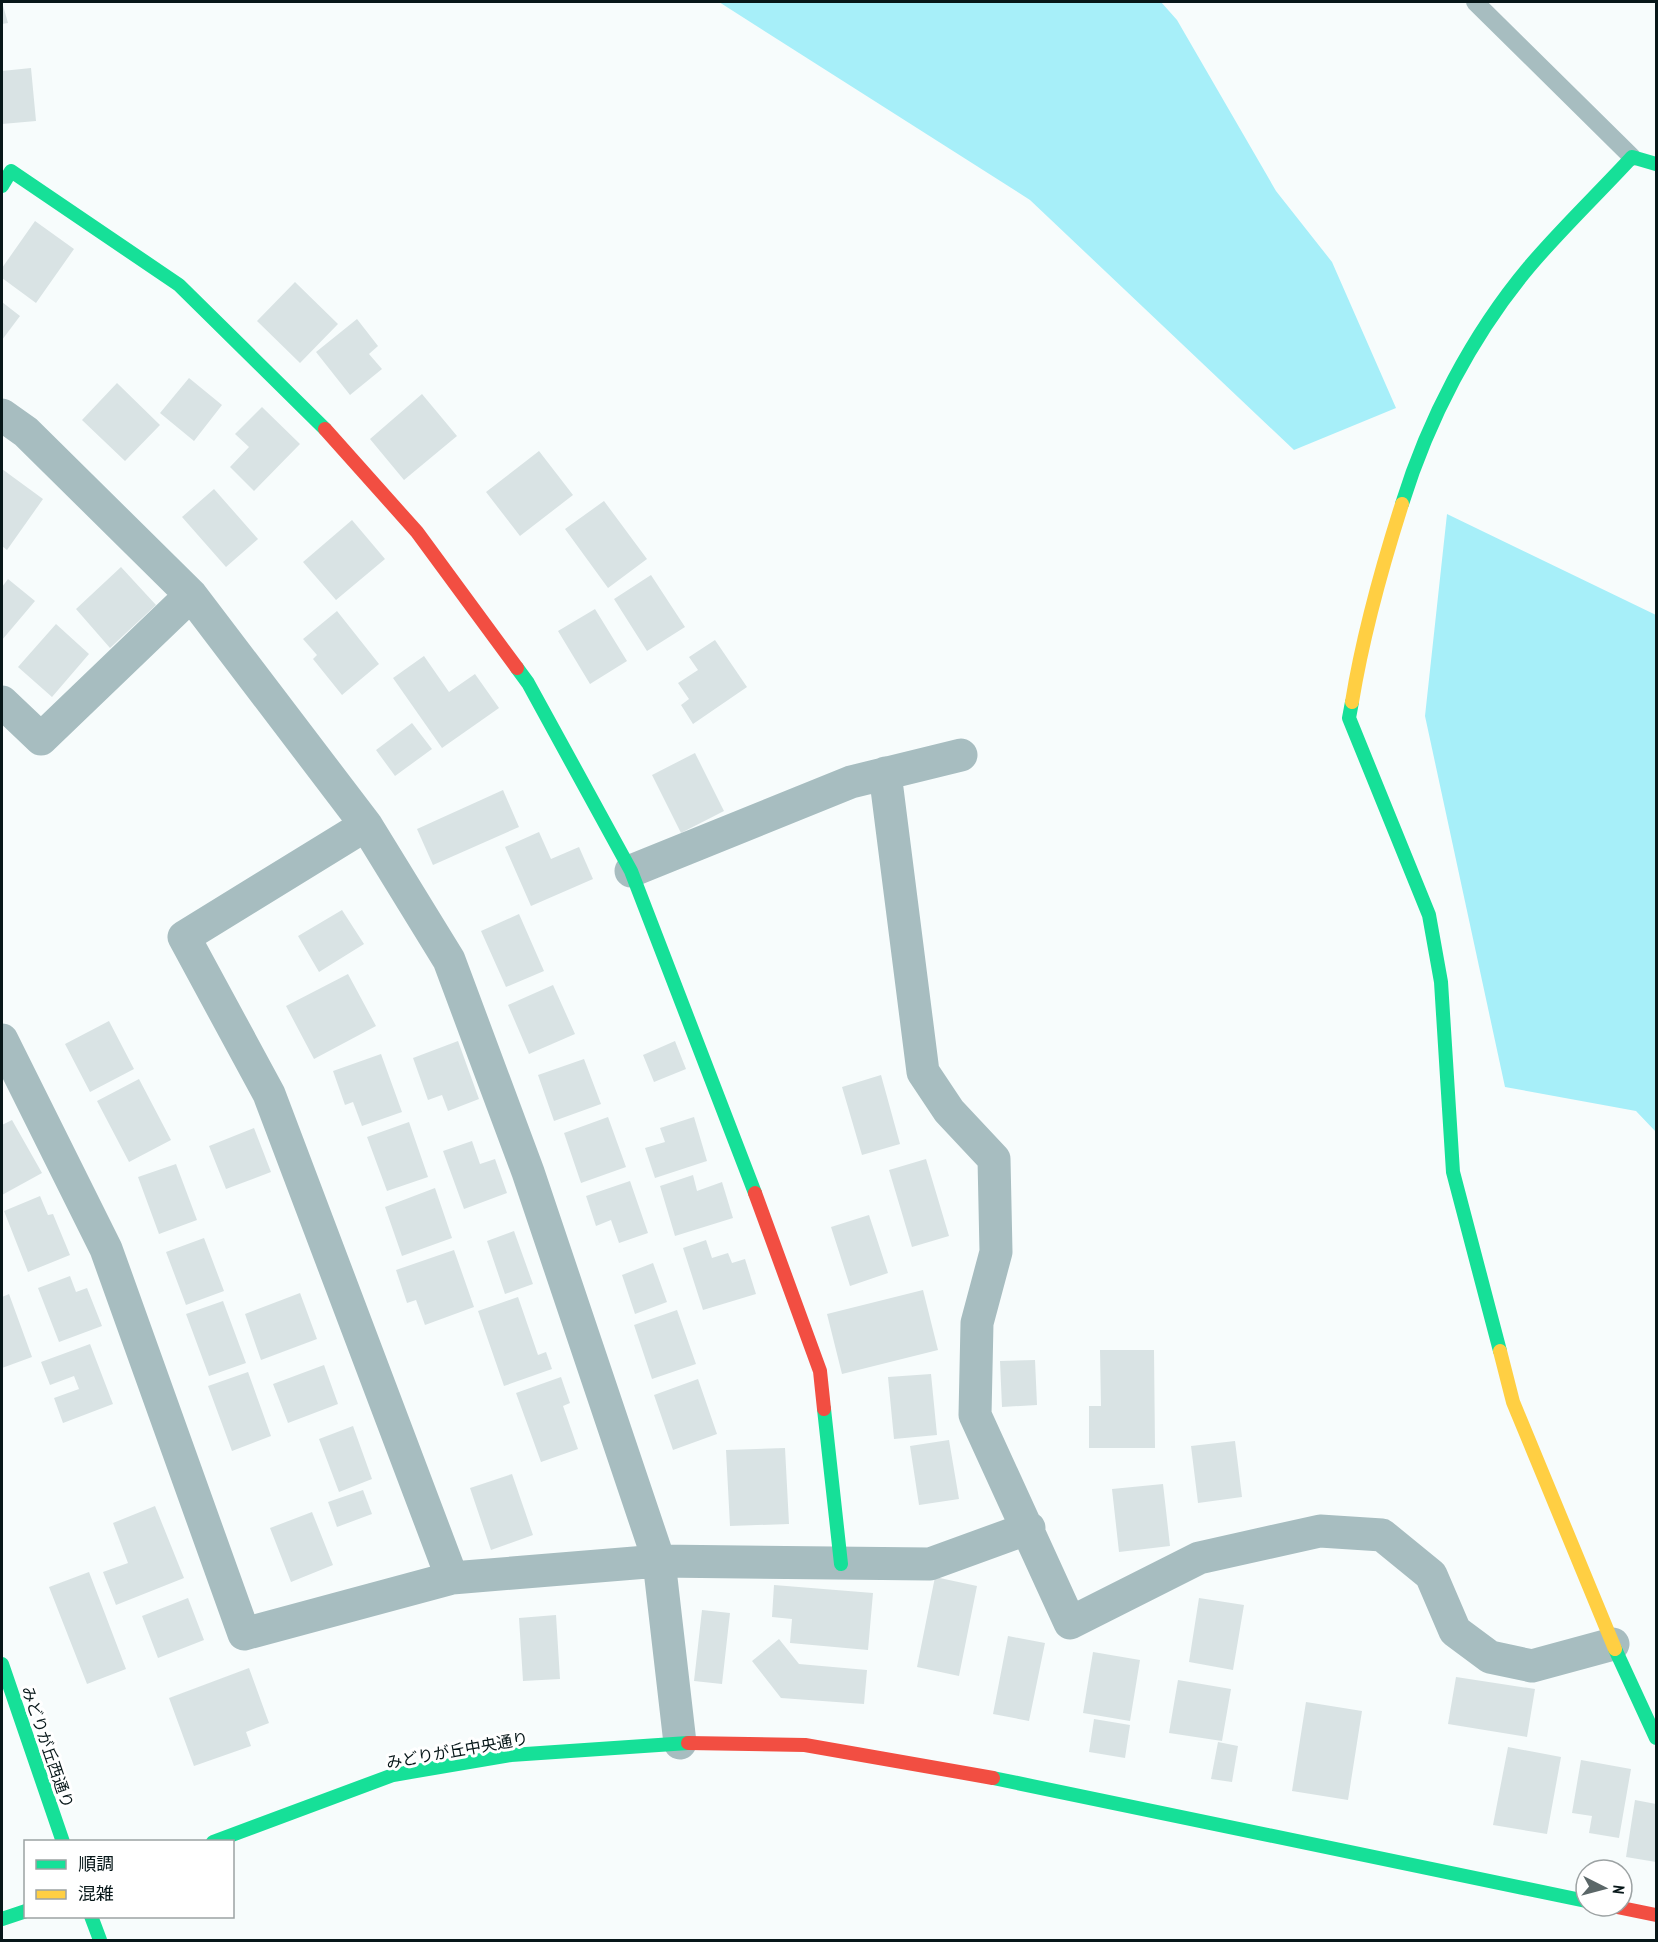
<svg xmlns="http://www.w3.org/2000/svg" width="1658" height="1942" font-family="'PT Sans Narrow','Noto Sans JP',sans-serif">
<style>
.green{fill:#a7eff9}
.building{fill:#d9e3e4}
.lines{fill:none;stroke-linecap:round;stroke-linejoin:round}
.lane{stroke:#a7bdc0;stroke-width:18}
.street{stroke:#a7bdc0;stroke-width:33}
.fast{stroke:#16e098;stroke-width:14}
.slow{stroke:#ffcf43;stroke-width:14}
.jam{stroke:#f24e42;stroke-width:14}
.labels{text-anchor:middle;stroke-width:6;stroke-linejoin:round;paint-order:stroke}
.street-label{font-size:16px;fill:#071719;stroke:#fff}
</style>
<rect width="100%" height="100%" fill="#f7fcfc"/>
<path class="green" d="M719,2H1161L1177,20L1276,191L1332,262L1396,408L1294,450L1030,200Z
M1447,514L1656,615V1132L1636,1111L1505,1087L1425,716Z"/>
<path class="building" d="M2,2L8,23L2,24Z
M31,68L36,121L2,124V71Z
M35,221L74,249L36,303L2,278V268Z
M295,282L338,324L300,363L257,321Z
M2,302L20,316L2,340Z
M357,319L378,346L369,354L382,369L350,395L316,352Z
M189,378L222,405L194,441L160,413Z
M117,383L160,425L125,461L82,420Z
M422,394L457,436L404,480L370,439Z
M262,407L300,444L254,491L230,467L249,447L235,434Z
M539,451L573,495L520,536L486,492Z
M2,469L43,499L7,550L2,546Z
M214,489L258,539L226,567L182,517Z
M604,501L647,559L608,588L565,529Z
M352,520L385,559L336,600L303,562Z
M121,567L156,605L110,648L76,609Z
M651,575L685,627L647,651L614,599Z
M8,579L35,601L2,640V587Z
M595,609L627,661L590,684L558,631Z
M337,611L379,664L342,695L313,659L317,655L303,639Z
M56,624L89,654L52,697L18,667Z
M715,640L747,687L693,724L681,705L689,699L678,683L698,670L689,657Z
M424,656L449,692L475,674L499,708L442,748L393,678Z
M412,723L432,749L395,776L376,750Z
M695,753L724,811L681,833L652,775Z
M503,790L519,827L433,865L417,829Z
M539,832L551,859L579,847L593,879L531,906L505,847Z
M342,910L364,944L319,972L298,936Z
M519,914L544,971L506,987L481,931Z
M348,974L376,1026L314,1059L286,1006Z
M553,985L575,1034L529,1054L508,1005Z
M109,1021L134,1069L90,1092L65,1044Z
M458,1041L479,1099L448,1111L442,1095L428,1100L413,1058Z
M675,1041L686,1069L654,1082L643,1055Z
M381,1054L402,1112L362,1126L353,1102L345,1105L333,1071Z
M584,1059L601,1104L554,1121L538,1075Z
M881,1075L900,1144L862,1155L842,1087Z
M139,1079L171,1140L129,1162L97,1101Z
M608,1117L626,1167L581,1183L564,1133Z
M694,1117L707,1161L655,1178L645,1148L665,1142L660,1128Z
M12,1120L42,1173L2,1195V1125Z
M409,1122L428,1177L387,1191L367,1137Z
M254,1128L271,1172L226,1189L209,1146Z
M472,1141L480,1164L495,1159L507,1193L464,1209L443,1151Z
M926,1159L949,1236L912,1247L889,1170Z
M176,1164L197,1220L159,1234L138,1177Z
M693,1175L697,1191L722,1182L733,1218L675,1236L660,1186Z
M630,1181L648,1233L619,1243L611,1220L596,1226L586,1196Z
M435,1188L452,1238L402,1256L385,1207Z
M40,1196L48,1215L53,1214L70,1255L28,1272L4,1211Z
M869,1215L888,1273L850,1286L831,1227Z
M514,1231L533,1284L505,1294L487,1241Z
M204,1238L224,1291L186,1305L166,1252Z
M706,1240L712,1258L728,1253L732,1263L745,1259L756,1294L703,1310L683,1248Z
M454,1250L474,1307L425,1325L416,1300L407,1303L396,1270Z
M653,1263L667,1302L635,1314L622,1275Z
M70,1276L76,1292L87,1288L102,1326L59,1342L38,1288Z
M923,1290L938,1350L842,1374L827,1314Z
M300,1293L317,1339L261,1360L245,1314Z
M9,1294L32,1357L2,1368V1297Z
M518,1297L538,1355L546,1352L552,1369L504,1386L478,1311Z
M223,1301L246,1363L209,1376L186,1314Z
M677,1310L696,1364L652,1379L634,1325Z
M90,1344L113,1404L63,1423L54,1398L79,1389L74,1376L50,1385L41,1362Z
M1100,1350H1154L1155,1448H1089V1406H1101Z
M1035,1360L1037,1405L1002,1407L1000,1361Z
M324,1365L338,1404L288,1423L273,1384Z
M248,1372L271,1436L232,1451L208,1386Z
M931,1374L937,1435L894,1439L888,1377Z
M561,1377L570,1403L563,1406L578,1449L541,1462L516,1393Z
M698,1379L717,1434L673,1450L654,1395Z
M353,1426L372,1479L339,1492L319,1439Z
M949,1440L959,1499L919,1505L910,1446Z
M1235,1441L1242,1497L1198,1503L1191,1446Z
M785,1448L789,1524L730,1526L726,1450Z
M512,1474L533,1535L491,1550L470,1488Z
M1163,1484L1170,1546L1119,1552L1112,1489Z
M363,1490L372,1514L337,1527L328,1502Z
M155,1506L184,1578L116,1605L103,1572L128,1563L113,1523Z
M312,1512L333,1565L291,1582L270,1528Z
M89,1572L126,1669L87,1684L49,1587Z
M935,1577L977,1586L959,1676L917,1667Z
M774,1585L873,1593L868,1650L790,1643L792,1619L772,1617Z
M188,1598L204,1640L158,1658L142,1616Z
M1199,1598L1244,1605L1233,1670L1189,1662Z
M702,1610L730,1613L722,1684L694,1681Z
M556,1615L560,1679L523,1681L519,1618Z
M1008,1636L1045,1643L1029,1721L993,1714Z
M779,1639L799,1664L867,1670L864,1704L781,1698L752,1661Z
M1093,1652L1140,1660L1130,1721L1083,1713Z
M249,1668L269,1723L246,1732L251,1746L194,1766L169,1698Z
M1456,1677L1535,1689L1527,1737L1448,1724Z
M1178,1680L1231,1689L1222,1741L1169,1733Z
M1306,1702L1362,1711L1348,1800L1292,1791Z
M1094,1719L1130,1725L1125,1758L1089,1752Z
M1218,1742L1238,1746L1232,1782L1211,1779Z
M1508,1747L1561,1757L1547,1834L1493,1825Z
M1581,1760L1631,1769L1619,1838L1589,1833L1592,1816L1572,1813Z
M1635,1800L1656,1804V1862L1626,1857Z"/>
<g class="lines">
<path class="lane" d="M1475,2L1632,157"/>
<path class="street" d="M2,415L26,432L191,595L366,825L449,960L528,1172L659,1561L680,1743
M2,702L41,739L191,595
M885,773L923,1072L949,1111L994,1159L996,1252L977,1323L975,1415L1070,1623L1199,1558L1320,1531L1382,1535L1431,1575L1455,1631L1490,1657L1532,1666L1613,1644
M366,825L184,937L269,1094L452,1578
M631,871L851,782L961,755
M2,1040L106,1249L244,1634L452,1578L659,1561L930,1564L1029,1528"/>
<path class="fast" d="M2,186L11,171L179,285L325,429
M1402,504C1428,420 1472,335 1529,267C1561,229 1598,194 1632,157L1656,164
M517,668L528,683L631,871L755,1193
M1352,702L1349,718L1429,915L1441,982L1453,1172L1500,1351
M824,1409L841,1564
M1615,1649L1656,1738
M2,1664L63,1842
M993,1778L1586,1901
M213,1842L393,1775L511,1755L688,1743
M91,1916L100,1940
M2,1919L26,1911"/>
<path class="slow" d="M1352,702C1363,634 1381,570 1402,504
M1500,1351L1513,1402L1615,1649"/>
<path class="jam" d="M325,429L417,532L517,668
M755,1193L820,1371L824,1409
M688,1743L805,1745L993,1778
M1612,1906L1656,1915"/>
</g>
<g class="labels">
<g class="street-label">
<text transform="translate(48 1747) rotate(71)" y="6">みどりが丘西通り</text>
<text transform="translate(457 1750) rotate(-10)" y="6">みどりが丘中央通り</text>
</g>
</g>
<rect width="1658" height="1942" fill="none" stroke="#071719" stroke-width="6"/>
<rect x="24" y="1840" width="210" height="78" fill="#ffffff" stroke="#9ca2a3" stroke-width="1.5"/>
<rect x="36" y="1860" width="30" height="9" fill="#16e098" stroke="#9ca2a3" stroke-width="1.5"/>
<text x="78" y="1870" font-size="18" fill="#071719">順調</text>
<rect x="36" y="1890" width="30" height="9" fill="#ffcf43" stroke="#9ca2a3" stroke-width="1.5"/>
<text x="78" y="1900" font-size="18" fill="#071719">混雑</text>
<g transform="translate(1604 1888) rotate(96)"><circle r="28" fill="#ffffff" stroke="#9ca2a3" stroke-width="1.5"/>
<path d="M0-4.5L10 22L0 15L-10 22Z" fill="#5b6768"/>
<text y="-9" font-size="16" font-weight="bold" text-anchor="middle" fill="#071719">N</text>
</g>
</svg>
